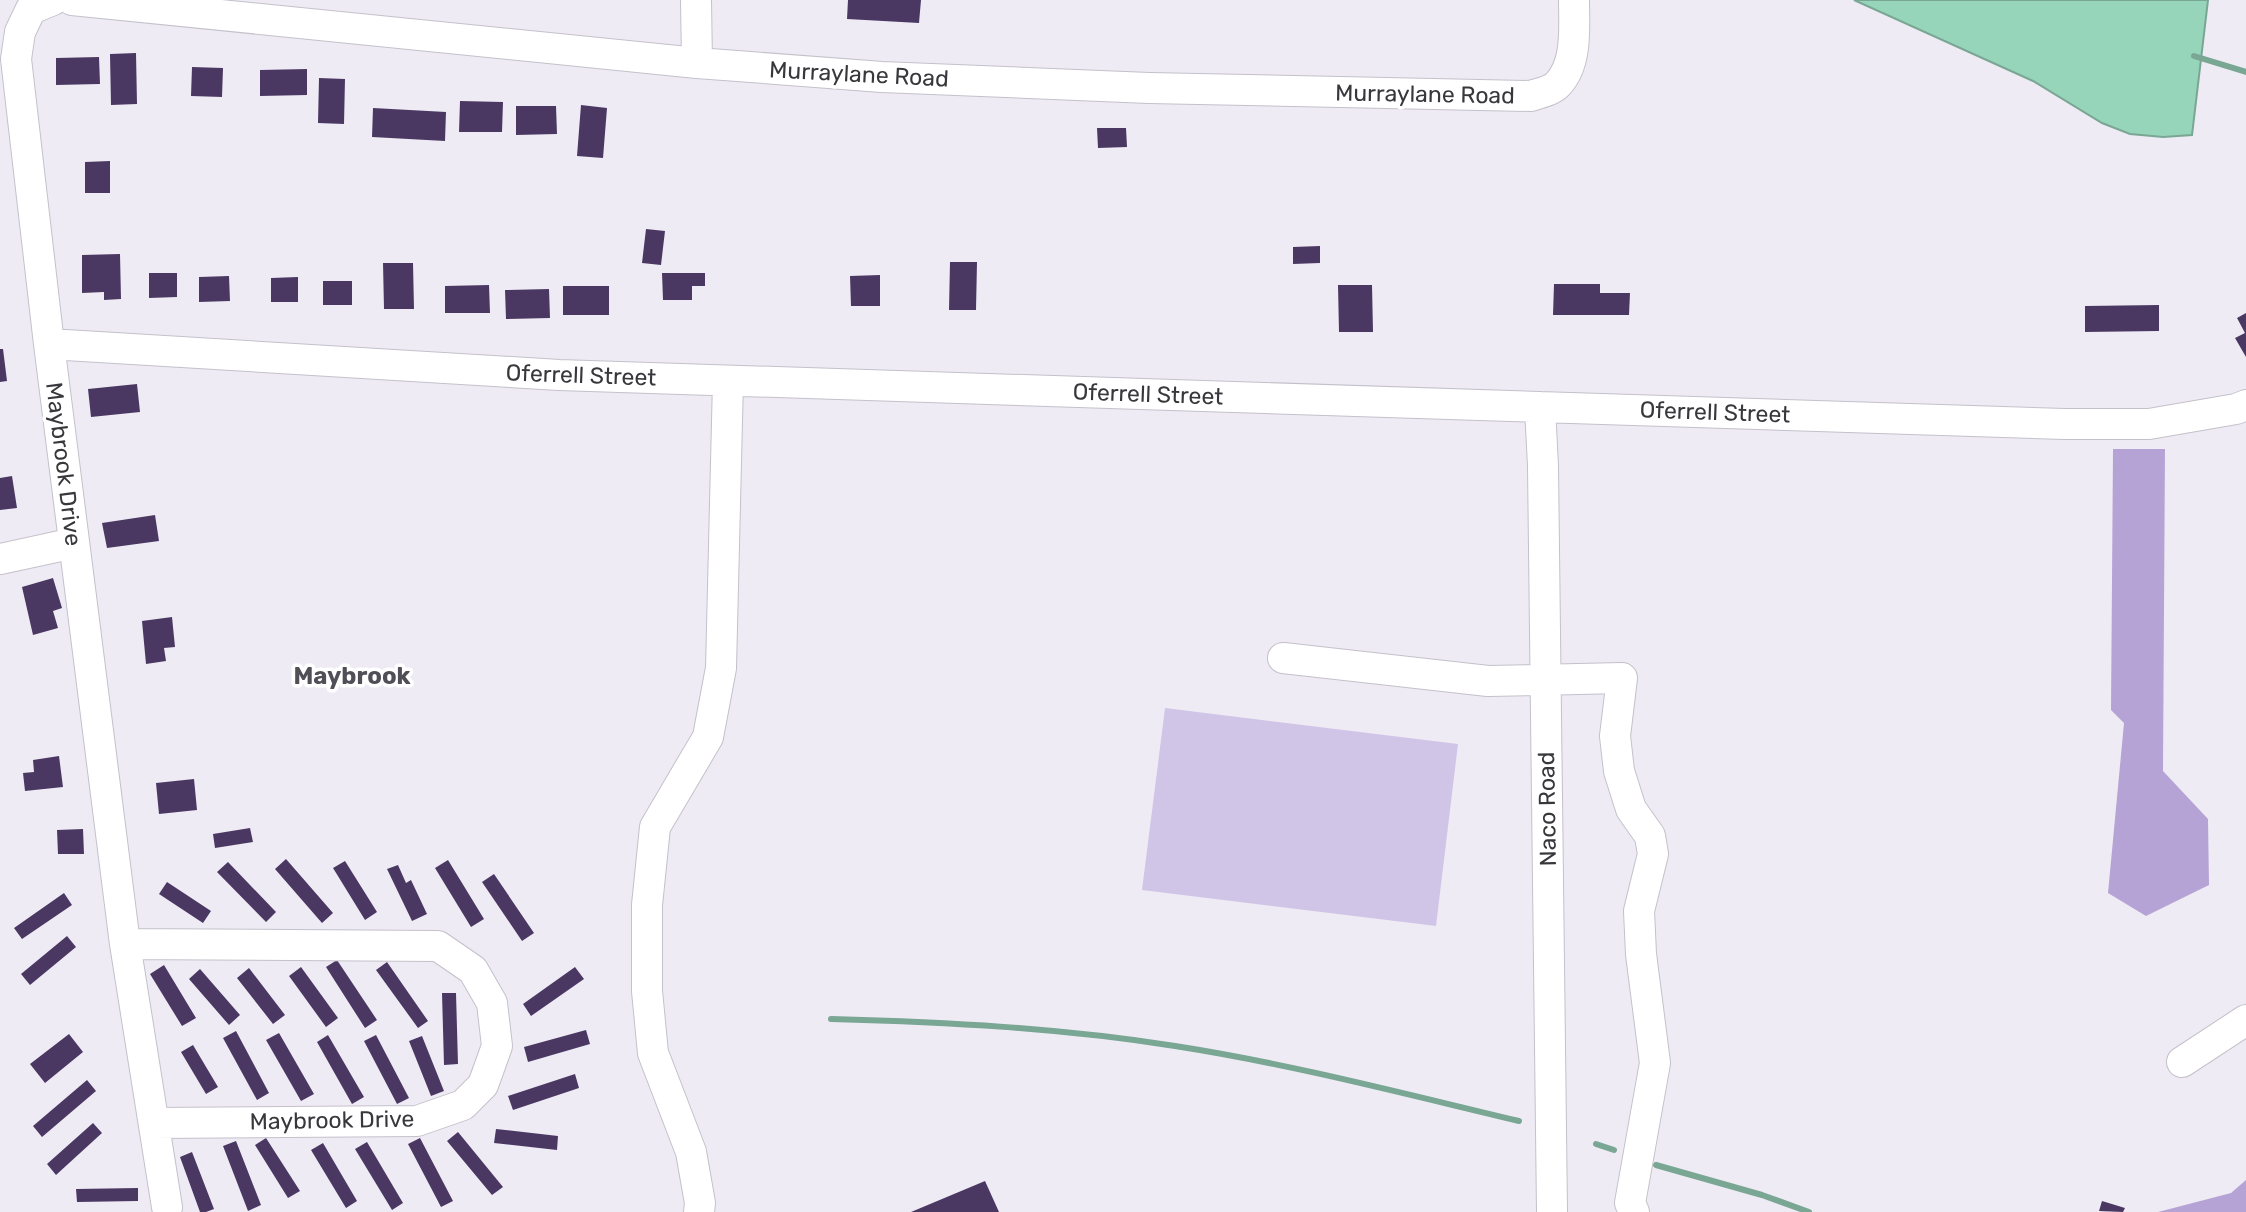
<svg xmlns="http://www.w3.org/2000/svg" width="2246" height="1212" font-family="Rubik,sans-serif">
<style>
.green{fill:#d1c5e7}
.forest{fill:#b6a3d6}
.water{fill:#97d5ba;stroke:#7aa694;stroke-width:2}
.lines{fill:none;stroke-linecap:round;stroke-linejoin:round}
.stream{stroke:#7aa694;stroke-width:6}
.building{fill:#4a3863}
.minor-casing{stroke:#c4c1ca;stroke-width:32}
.minor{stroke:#fff;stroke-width:30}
.labels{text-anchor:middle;stroke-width:7;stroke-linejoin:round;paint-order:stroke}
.street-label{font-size:23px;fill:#38373b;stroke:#fff}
.neighbourhood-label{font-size:24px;font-weight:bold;fill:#504e56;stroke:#fff}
</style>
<rect width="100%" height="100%" fill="#efebf5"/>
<path class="green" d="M1165,708L1458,744L1436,926L1142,890Z"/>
<path class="forest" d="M2113,449H2165L2163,771L2208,819L2209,885L2146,916L2108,893L2124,723L2111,710Z
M2246,1180V1212H2158L2231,1193Z"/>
<path class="water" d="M1854,0H2208L2192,135L2163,137L2130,134L2102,123L2033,81Z"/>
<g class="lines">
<path class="stream" d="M2194,56L2246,72
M831,1019C946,1022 1061,1028 1175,1046C1291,1064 1405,1094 1519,1121
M1596,1144L1614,1150
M1656,1165L1762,1195L1809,1212"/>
</g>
<path class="building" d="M848,0H921L919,23L847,19Z
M136,53L137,104L111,105L110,54Z
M99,57L100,84L56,85V58Z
M192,67L223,68L222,97L191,96Z
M307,69V95L260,96V70Z
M319,78L345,79L344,124L318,123Z
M460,101L503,102L502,132H459Z
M581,105L607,108L603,158L577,156Z
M516,106H556L557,134L516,135Z
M373,108L446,112L445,141L372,137Z
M1097,128H1126L1127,147L1098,148Z
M110,161V193H85V162Z
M646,229L665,231L661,265L642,263Z
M1320,246V263L1293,264V247Z
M120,254L121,299L104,300V292L82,293V255Z
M950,262H977L976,310H949Z
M383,263H413L414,309H384Z
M149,273H177V297L149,298Z
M662,273H705V286H692V300H663Z
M880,275V306H851L850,276Z
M229,276L230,301L199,302V277Z
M298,277V302H271V278Z
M323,281H352V305H323Z
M1554,284H1600V293H1630L1629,315H1553Z
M489,285L490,313H445V286Z
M1338,285H1372L1373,332H1339Z
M563,286H609V315H563Z
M549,289L550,318L506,319L505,290Z
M2159,305V331L2085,332V306Z
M2246,313V357L2235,338L2245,333L2237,318Z
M0,349H3L7,381L0,382Z
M137,384L140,412L91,417L88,389Z
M12,476L17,508L0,510V478Z
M155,515L159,541L107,548L102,523Z
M53,578L62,608L53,611L58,628L33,635L22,587Z
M172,617L175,647L164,648L166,661L146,664L142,621Z
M59,756L63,787L25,791L23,773L34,772L33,760Z
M194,779L197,810L159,814L156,783Z
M250,828L253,842L215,848L213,834Z
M83,829L84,854H58L57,830Z
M286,859L333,913L322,923L275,869Z
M448,860L484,919L471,927L435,868Z
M345,861L377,912L365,920L333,868Z
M228,862L276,912L266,922L217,872Z
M398,865L406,883L411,880L427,914L412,921L387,869Z
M494,874L534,933L522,941L482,882Z
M167,882L211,911L203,923L159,894Z
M64,893L72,905L22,939L14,928Z
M67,936L76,947L30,985L21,974Z
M337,960L377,1020L365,1028L326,967Z
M387,962L428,1021L418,1028L376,970Z
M164,965L196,1018L182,1026L150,974Z
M301,967L338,1018L326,1027L289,976Z
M575,967L584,979L531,1016L523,1004Z
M249,968L285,1015L273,1024L237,978Z
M200,969L240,1015L229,1025L189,979Z
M442,993H456L458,1064L444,1065Z
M586,1030L590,1044L528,1062L524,1047Z
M236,1031L269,1093L257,1100L223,1038Z
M279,1033L314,1094L301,1101L266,1040Z
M69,1034L83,1052L45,1083L30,1064Z
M328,1035L364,1097L352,1104L317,1042Z
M376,1035L409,1098L397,1104L364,1041Z
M422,1036L444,1091L431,1096L409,1041Z
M193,1045L218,1087L206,1094L181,1052Z
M575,1074L579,1088L513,1110L508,1096Z
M87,1080L96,1091L42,1137L33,1126Z
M93,1123L102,1133L56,1175L47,1164Z
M496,1129L558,1136L557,1150L494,1143Z
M458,1132L503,1187L492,1195L447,1141Z
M266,1138L300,1191L288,1198L255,1145Z
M420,1138L453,1201L441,1207L408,1144Z
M236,1141L261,1205L248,1211L223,1146Z
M367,1142L403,1203L392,1210L355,1149Z
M323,1143L357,1201L346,1208L311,1150Z
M192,1152L214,1209L206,1212H200L180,1157Z
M985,1181L999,1212H911Z
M138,1188V1201L77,1202L76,1189Z
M2102,1201L2125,1208L2123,1212L2099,1211Z"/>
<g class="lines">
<g class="minor-casing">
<path id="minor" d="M53,0L31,9L20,32L16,59L49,344L125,944L167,1207
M72,0L697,63L882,77L1149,88L1531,96C1539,93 1551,91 1557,85C1578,64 1574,27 1574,0
M696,0L697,63
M49,344L559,375L2065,424H2149L2236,409L2246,405
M1540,407L1543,466L1552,1212
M0,559L74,543
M1283,658L1488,681L1622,678L1615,736L1619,771L1631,809L1650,836L1653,854L1639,911L1641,954L1655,1063L1630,1203L1634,1212
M125,944L438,946L473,970L492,1003L497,1046L483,1085L463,1105L417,1121L154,1123
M2182,1062L2246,1020
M699,1212L700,1203L691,1152L653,1053L647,991V905L655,827L708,737L721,668L728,381"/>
</g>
<use href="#minor" class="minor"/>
</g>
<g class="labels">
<g class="street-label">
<text transform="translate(859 74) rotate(3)" y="8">Murraylane Road</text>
<text transform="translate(1425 94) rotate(1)" y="8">Murraylane Road</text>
<text transform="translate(581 375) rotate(2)" y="8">Oferrell Street</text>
<text transform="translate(1148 394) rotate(2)" y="8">Oferrell Street</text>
<text transform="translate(1715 412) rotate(2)" y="8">Oferrell Street</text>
<text transform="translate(64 464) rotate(83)" y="8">Maybrook Drive</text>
<text transform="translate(1547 809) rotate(-91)" y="8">Naco Road</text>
<text transform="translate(332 1120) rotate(-1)" y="8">Maybrook Drive</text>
</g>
<g class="neighbourhood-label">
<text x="352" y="684">Maybrook</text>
</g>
</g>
</svg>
